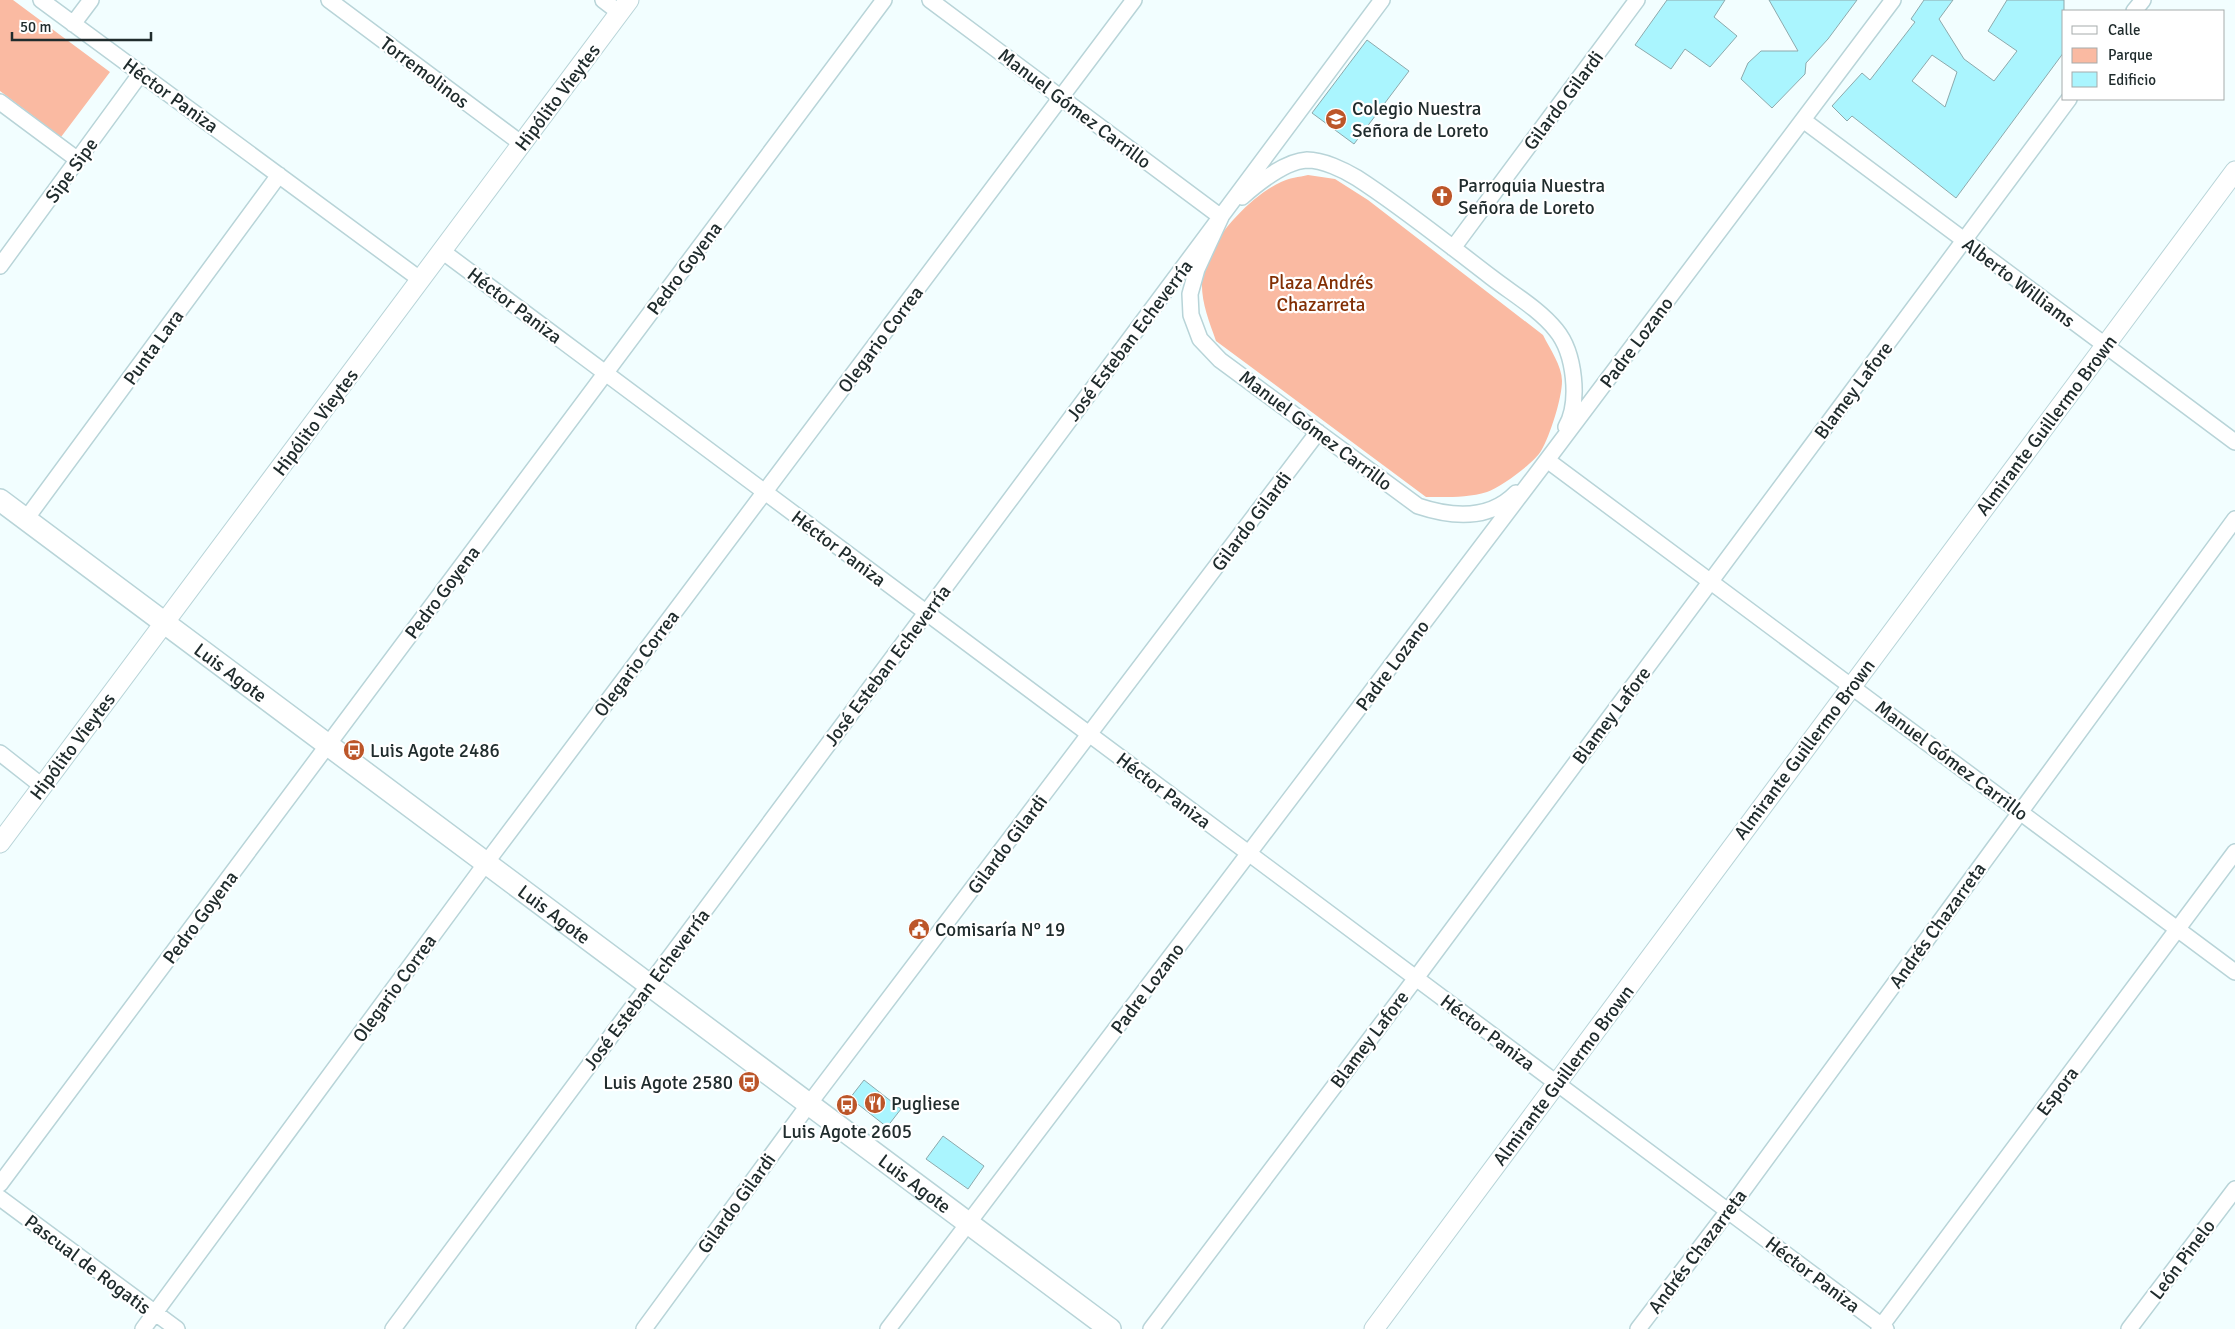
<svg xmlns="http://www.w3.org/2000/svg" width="2235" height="1329" font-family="Signika,sans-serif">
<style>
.green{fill:#fabaa2}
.building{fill:#aaf5fe;stroke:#8da9ac;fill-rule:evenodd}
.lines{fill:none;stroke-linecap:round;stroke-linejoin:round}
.minor-casing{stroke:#b8d4d8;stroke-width:18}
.tertiary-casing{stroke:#b8d4d8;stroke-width:21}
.secondary-casing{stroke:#b8d4d8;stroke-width:24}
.minor{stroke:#fff;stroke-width:15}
.tertiary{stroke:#fff;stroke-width:19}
.secondary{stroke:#fff;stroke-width:21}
.labels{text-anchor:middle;stroke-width:4.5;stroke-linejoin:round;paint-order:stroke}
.street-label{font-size:19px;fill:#202c2d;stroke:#fff}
.poi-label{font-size:19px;fill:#202c2d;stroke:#fff;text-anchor:start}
.park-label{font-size:19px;fill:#822f04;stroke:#fff}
</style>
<rect width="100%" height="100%" fill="#f2feff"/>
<path class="green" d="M0,0H13L110,72L61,137L0,91Z
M1308,175L1335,179L1368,200L1543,335C1550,349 1562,366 1562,381C1562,398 1550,436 1541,451C1534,463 1501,487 1487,492C1468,498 1445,497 1426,497L1216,341C1209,321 1201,302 1202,281C1203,245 1250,196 1281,182C1289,178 1299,177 1308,175Z"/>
<path class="building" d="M1667,0H1725L1714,17L1737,36L1710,67L1685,49L1671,69L1635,45Z
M1769,0H1857L1828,39L1806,63L1805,74L1772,108L1741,79L1748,63L1761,51H1798Z
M1924,0H1953L1939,19L1964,59L1994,81L2017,51L1988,31L2007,0H2064V52L1956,198L1852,116L1847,121L1832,106L1862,73L1870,80L1915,22L1911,19ZM1932,55L1957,72L1945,107L1912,81Z
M1367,40L1409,71L1354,144L1312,113Z
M864,1080L901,1109L887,1127L850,1098Z
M943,1136L984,1166L968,1189L926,1159Z"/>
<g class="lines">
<g class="minor-casing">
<path id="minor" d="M41,0L421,280
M329,0L522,144
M603,0L620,13
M930,0L1221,217L1197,269L1190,294L1191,315L1200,339L1220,360L1418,506C1451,517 1489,521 1516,493
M2134,11L2143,0
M73,24L91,0
M0,102L78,160
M1803,120L2235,442
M1242,197C1258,183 1286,161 1307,160C1323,160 1344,170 1357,178C1402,207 1449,245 1491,277C1513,294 1539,309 1556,330C1575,353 1580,402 1566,427
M1453,248L1637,0
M442,251L1886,1329
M0,266L141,73
M1547,460L2235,972
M26,519L279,175
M0,753L42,786
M0,1184L884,0
M0,1198L177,1329
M143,1329L486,863L1134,0
M393,1329L1382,0
M644,1329L809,1104L1318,432
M888,1329L1547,460L1893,0
M1151,1329L1416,978L2069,99
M1638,1329L1728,1211L2235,519
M1879,1329L2235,852
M2129,1329L2235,1189"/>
</g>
<g class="tertiary-casing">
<path id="tertiary" d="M0,843L629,0
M1374,1329L2235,171"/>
</g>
<g class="secondary-casing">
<g id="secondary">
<path id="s1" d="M0,500L1110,1329"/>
</g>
</g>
<use href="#minor" class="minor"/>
<use href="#tertiary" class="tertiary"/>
<use href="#secondary" class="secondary"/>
</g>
<defs>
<g id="school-disc" transform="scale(1.125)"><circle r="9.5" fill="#bc5629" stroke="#fff"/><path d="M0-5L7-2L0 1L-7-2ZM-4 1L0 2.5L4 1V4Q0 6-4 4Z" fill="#fff"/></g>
<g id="church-disc" transform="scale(1.125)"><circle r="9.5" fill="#bc5629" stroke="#fff"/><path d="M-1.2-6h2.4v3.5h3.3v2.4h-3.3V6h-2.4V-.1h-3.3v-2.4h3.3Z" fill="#fff"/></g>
<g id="bus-disc" transform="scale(1.125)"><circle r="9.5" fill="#bc5629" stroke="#fff"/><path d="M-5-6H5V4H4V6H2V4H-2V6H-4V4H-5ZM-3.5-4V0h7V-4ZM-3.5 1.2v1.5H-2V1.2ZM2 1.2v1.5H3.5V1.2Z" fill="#fff"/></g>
<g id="civic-disc" transform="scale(1.125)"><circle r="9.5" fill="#bc5629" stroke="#fff"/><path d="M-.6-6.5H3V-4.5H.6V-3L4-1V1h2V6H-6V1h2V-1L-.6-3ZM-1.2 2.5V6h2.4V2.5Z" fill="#fff"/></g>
<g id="restaurant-disc" transform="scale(1.125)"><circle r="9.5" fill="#bc5629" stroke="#fff"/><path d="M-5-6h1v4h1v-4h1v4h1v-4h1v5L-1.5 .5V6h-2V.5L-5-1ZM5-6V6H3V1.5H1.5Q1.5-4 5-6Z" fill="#fff"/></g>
</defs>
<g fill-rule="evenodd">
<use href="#school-disc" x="1336" y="119"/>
<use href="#church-disc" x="1442" y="196"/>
<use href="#bus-disc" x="354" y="750"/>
<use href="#civic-disc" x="919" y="929"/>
<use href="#bus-disc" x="749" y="1082"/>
<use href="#restaurant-disc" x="875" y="1103"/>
<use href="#bus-disc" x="847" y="1105"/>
</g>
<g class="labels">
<g class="street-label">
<text transform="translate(425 72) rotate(37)" y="7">Torremolinos</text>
<text transform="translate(171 95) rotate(36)" y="7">Héctor Paniza</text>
<text transform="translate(557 97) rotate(-53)" y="7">Hipólito Vieytes</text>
<text transform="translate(1563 100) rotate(-53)" y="7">Gilardo Gilardi</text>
<text transform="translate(1075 108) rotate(37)" y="7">Manuel Gómez Carrillo</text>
<text transform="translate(71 170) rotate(-54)" y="7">Sipe Sipe</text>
<text transform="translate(684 268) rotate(-53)" y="7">Pedro Goyena</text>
<text transform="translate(2019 282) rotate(37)" y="7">Alberto Williams</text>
<text transform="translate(515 305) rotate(37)" y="7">Héctor Paniza</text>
<text transform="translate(880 339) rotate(-53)" y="7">Olegario Correa</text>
<text transform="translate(1129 340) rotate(-53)" y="7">José Esteban Echeverría</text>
<text transform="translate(1636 342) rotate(-53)" y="7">Padre Lozano</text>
<text transform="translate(153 347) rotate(-54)" y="7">Punta Lara</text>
<text transform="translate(1853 390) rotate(-53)" y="7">Blamey Lafore</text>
<text transform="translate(315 422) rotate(-53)" y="7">Hipólito Vieytes</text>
<text transform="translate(2046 425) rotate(-53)" y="7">Almirante Guillermo Brown</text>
<text transform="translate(1316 430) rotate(37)" y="7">Manuel Gómez Carrillo</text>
<text transform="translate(1251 521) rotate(-53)" y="7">Gilardo Gilardi</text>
<text transform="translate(839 548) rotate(37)" y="7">Héctor Paniza</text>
<text transform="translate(442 592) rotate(-53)" y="7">Pedro Goyena</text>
<text transform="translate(636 663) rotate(-53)" y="7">Olegario Correa</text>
<text transform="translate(887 665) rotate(-53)" y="7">José Esteban Echeverría</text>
<text transform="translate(1392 665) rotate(-53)" y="7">Padre Lozano</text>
<text dy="7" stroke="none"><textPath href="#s1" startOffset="288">Luis Agote</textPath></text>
<text transform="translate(1611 715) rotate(-53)" y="7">Blamey Lafore</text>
<text transform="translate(72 746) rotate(-53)" y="7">Hipólito Vieytes</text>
<text transform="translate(1804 749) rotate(-53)" y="7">Almirante Guillermo Brown</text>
<text transform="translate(1952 760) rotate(37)" y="7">Manuel Gómez Carrillo</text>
<text transform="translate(1164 790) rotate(37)" y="7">Héctor Paniza</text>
<text transform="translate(1007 844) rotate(-53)" y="7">Gilardo Gilardi</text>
<text dy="7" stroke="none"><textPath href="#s1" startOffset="692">Luis Agote</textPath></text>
<text transform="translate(200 917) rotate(-53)" y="7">Pedro Goyena</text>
<text transform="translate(1937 925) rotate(-54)" y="7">Andrés Chazarreta</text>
<text transform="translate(394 988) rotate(-54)" y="7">Olegario Correa</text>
<text transform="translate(1147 988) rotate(-53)" y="7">Padre Lozano</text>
<text transform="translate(646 989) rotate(-53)" y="7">José Esteban Echeverría</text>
<text transform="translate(1488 1032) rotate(37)" y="7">Héctor Paniza</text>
<text transform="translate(1369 1039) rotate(-53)" y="7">Blamey Lafore</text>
<text transform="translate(1563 1075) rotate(-53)" y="7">Almirante Guillermo Brown</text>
<text transform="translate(2057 1091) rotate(-53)" y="7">Espora</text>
<text dy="7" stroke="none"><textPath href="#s1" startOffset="1142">Luis Agote</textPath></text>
<text transform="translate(736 1203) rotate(-54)" y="7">Gilardo Gilardi</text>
<text transform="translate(1697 1251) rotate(-53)" y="7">Andrés Chazarreta</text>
<text transform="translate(2182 1259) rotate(-53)" y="7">León Pinelo</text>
<text transform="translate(88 1264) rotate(37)" y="7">Pascual de Rogatis</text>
<text transform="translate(1813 1274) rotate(37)" y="7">Héctor Paniza</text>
</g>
<g class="poi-label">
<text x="1352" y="115">Colegio Nuestra<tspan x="1352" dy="22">Señora de Loreto</tspan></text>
<text x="1458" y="192">Parroquia Nuestra<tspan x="1458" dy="22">Señora de Loreto</tspan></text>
<text x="370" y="757">Luis Agote 2486</text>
<text x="935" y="936">Comisaría N° 19</text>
<text x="733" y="1089" text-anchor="end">Luis Agote 2580</text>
<text x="891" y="1110">Pugliese</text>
<text x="847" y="1138" text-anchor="middle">Luis Agote 2605</text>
</g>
<g class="park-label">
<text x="1321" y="289">Plaza Andrés<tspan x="1321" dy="22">Chazarreta</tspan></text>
</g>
</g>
<rect x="2062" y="10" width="162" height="90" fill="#ffffff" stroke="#a6abab"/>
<rect x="2072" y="26" width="25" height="8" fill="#ffffff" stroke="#a6abab"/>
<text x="2108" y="35" font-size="15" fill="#202c2d">Calle</text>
<rect x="2072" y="48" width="25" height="15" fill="#fabaa2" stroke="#a6abab"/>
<text x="2108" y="60" font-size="15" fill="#202c2d">Parque</text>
<rect x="2072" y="72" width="25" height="15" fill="#aaf5fe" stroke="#a6abab"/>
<text x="2108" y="85" font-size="15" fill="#202c2d">Edificio</text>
<path d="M12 32v8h139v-8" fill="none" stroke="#202c2d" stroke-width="2.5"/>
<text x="20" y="32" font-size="15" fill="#202c2d" stroke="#ffffff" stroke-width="4" paint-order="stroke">50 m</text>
</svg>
